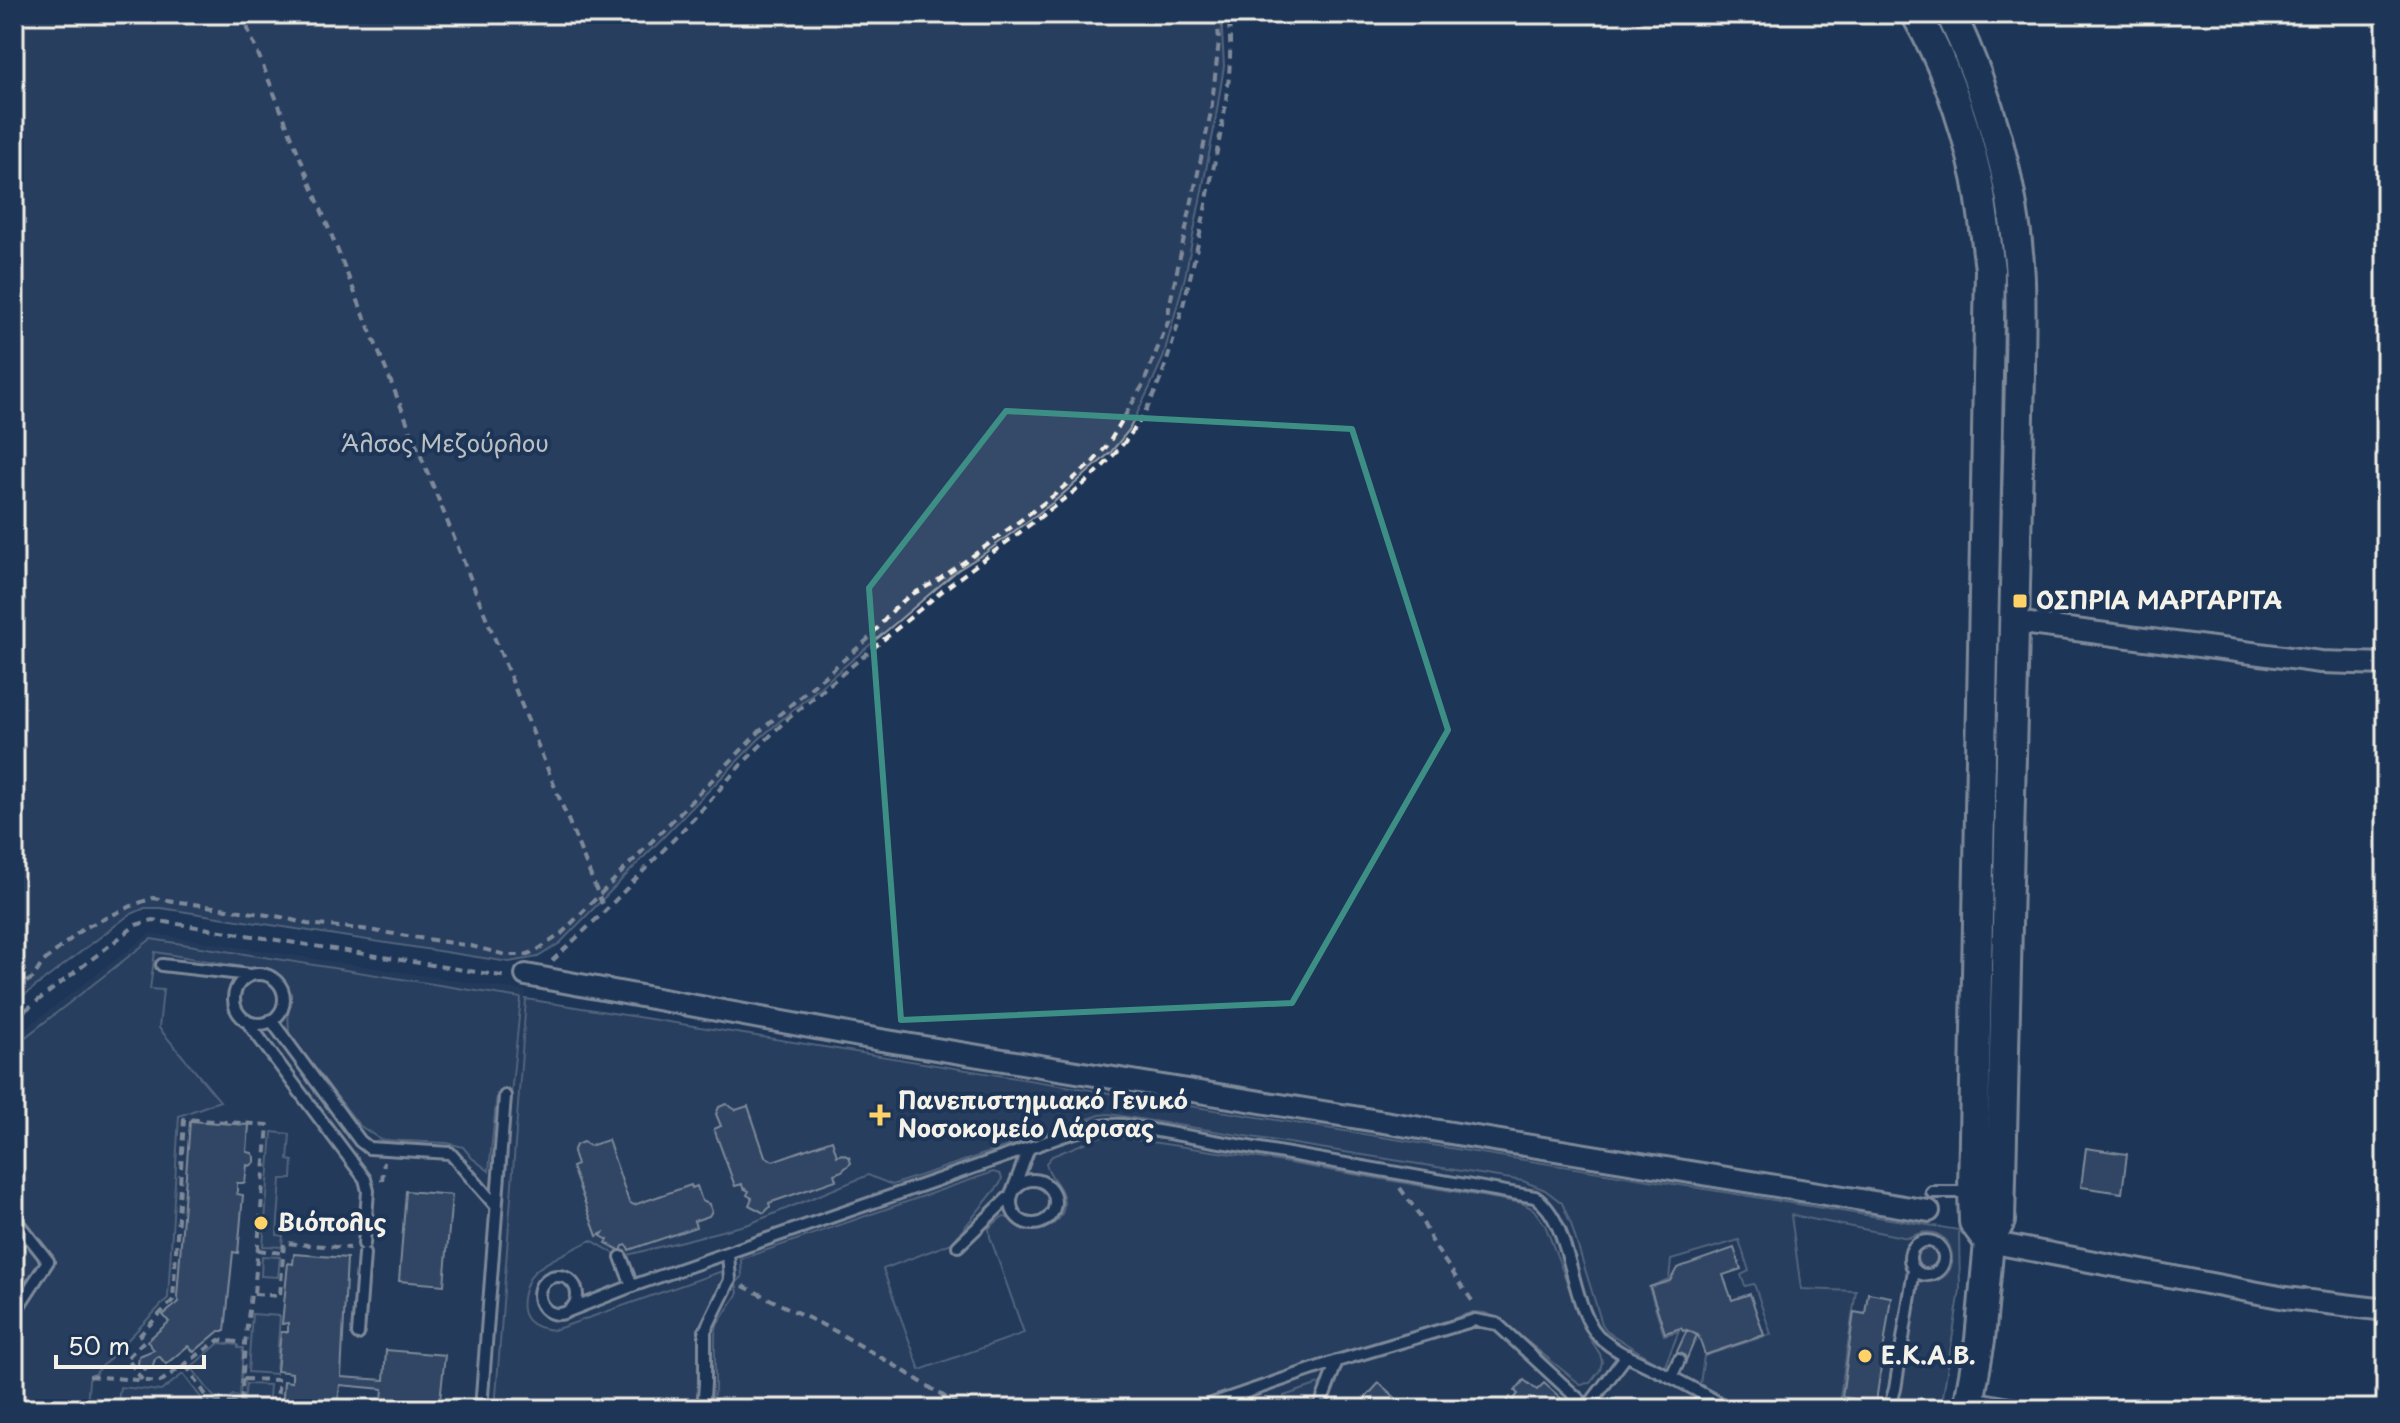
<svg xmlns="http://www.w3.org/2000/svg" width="2400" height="1423" font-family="'Playpen Sans',sans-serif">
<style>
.built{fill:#2a4060}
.green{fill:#354a67;stroke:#949ea8;stroke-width:2}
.building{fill:#485b74;stroke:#f4f1e8;stroke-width:2}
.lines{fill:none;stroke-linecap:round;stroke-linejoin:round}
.lane-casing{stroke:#f4f1e8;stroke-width:16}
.street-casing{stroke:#f4f1e8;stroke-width:26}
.secondary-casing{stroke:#f4f1e8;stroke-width:34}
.path{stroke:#f4f1e8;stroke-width:4;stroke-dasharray:8 6;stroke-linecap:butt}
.lane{stroke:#1d3557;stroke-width:10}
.street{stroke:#1d3557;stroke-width:20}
.secondary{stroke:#1d3557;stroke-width:28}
.marked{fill:none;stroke:#3d8f86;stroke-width:6;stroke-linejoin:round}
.poi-dot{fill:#ffd166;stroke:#1d3557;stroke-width:3}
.labels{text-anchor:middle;stroke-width:8;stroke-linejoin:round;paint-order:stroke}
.park-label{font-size:24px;fill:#bbbfc1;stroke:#1d3557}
.poi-label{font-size:24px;font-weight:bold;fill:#f4f1e8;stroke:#1d3557;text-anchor:start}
</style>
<rect width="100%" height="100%" fill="#1d3557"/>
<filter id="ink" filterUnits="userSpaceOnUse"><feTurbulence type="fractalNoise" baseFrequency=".0125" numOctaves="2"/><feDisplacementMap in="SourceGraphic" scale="16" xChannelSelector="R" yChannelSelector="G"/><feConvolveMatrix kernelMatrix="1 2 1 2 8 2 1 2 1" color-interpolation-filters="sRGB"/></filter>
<g filter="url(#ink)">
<path class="built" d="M150,933L526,991L513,1166L526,999L1959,1230L1960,1290L1941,1409H14V1037Z"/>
<path class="green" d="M14,14H1221L1224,66L1214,129L1185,277L1163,358L1150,387L1129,430L1111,452L1055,501L985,553L958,570L759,739L560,943L538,957L509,962L161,908H145L129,915L14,1003Z
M151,939L521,998L511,1095L497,1094L489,1171L472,1158L463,1147L447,1143L381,1140L359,1125L289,1034L287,985L273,972L155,952L150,989L163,990L159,1028L220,1101L179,1116L168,1298L89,1380L87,1409H14V1046Z
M526,999L1959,1230L1960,1290L1941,1409H1898L1918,1285L1921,1280C1969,1291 1959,1211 1908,1238L1791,1215L1801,1289L1856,1291L1840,1397L1875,1403L1873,1409H1737L1700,1384L1704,1356L1771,1334L1754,1284L1745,1286L1741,1275L1749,1271L1739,1240L1671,1260L1669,1279L1649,1287L1664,1335L1679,1331L1664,1368L1608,1332L1602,1324L1571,1224L1562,1203L1545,1190L1523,1181L1109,1114L1100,1115L892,1185L868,1175L749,1224L620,1257L591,1240C573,1250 551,1258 535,1271C529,1277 526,1285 524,1293C518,1318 530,1328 554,1330L725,1270L727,1282L706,1330L700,1409H495Z
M272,1132L290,1134L288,1160L293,1161L292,1179H281L277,1235L283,1236L282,1247L263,1246Z
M1104,1135L1259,1158L1522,1203L1533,1209L1545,1225L1587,1334L1600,1354L1602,1362L1600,1370L1590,1383L1580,1384L1498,1318L1485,1313L1473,1312L1193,1409H710L715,1390V1334L717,1325L738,1293L736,1283L742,1277L741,1259L993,1172L1000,1174L1002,1178L1000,1184L952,1243L883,1269L920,1370L1024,1333L990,1237L989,1228L1002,1217C1014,1217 1018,1227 1030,1229C1050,1232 1068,1218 1063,1196C1060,1183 1048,1176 1046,1163L1052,1156Z
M1914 1258a13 13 0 1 1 26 0a13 13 0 1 1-26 0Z
M262,1256L280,1257L278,1277L261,1276Z
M252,1314L280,1316L276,1374L248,1372Z
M219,1343L238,1345V1348H243L240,1396L233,1395L229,1398L214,1397L191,1367Z
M183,1374L205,1403L204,1409H117L120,1387L161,1391Z
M1322,1383L1324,1389L1315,1409H1288L1284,1396Z
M246,1384L270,1385L268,1409H243Z"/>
<path class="building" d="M726,1104L736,1110L748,1106L765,1156L773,1161L832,1140L837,1156L842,1154L849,1157L851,1163L842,1171L834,1174L836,1180L769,1203L770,1207L764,1213L749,1205L752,1198L747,1195L749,1191L743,1188L742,1184L735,1186L714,1129L721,1126L716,1114L719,1107Z
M190,1121L249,1125L247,1152L252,1153L255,1157V1162L250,1166L247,1165L245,1183H237V1194L243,1195L238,1253L233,1252L225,1331H219L194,1352L188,1346L166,1364L159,1356L155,1359L152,1368L144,1370L138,1364L139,1356L154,1350L147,1341L169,1322L163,1315L179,1302L177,1297Z
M608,1140L629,1202L634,1205L691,1185L692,1188L697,1186L702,1201L709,1204L712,1211L709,1216L694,1221L696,1227L629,1250L627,1245L623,1246L621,1251L606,1243L608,1240L601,1236L603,1233L597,1236L572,1167L577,1165L573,1152L576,1145L583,1142L590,1146Z
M2086,1148L2127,1154L2122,1193L2081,1187Z
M406,1191L452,1195L444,1285L399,1281Z
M1734,1248L1741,1269L1723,1275L1732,1300L1750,1294L1764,1335L1705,1355L1698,1335L1686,1330L1683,1331L1681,1328L1665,1333L1650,1287L1670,1281L1677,1268Z
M294,1254L347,1258L341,1377L384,1380L386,1350L445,1355L439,1409H381L383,1389L340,1385L337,1409H282L284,1381L292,1382V1373L277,1371L281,1332H288V1323L282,1324L288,1263L293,1264Z
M1868,1293L1891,1297L1876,1402L1842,1397L1854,1312L1865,1314Z
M1687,1330L1697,1335L1685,1363L1674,1358Z
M1524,1380L1537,1390L1544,1383L1562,1399L1558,1403L1565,1409H1505L1502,1407L1510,1397L1513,1400L1518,1394L1515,1391Z
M1379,1383L1408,1409H1359L1357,1407Z"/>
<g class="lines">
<g class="lane-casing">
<path id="lane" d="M162,965L250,975
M234 999a25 25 0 1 1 50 0a25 25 0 1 1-50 0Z
M246,1020L365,1179L368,1191L364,1244
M271,1020L360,1141L369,1148L450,1153L496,1206
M1011 1202a22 22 0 1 1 44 0a22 22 0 1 1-44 0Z
M1932,1192H1971
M14,1218L48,1261L14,1313
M1910 1258a17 17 0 1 1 34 0a17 17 0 1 1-34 0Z
M958,1246L1011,1195L1029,1148
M621,1257L632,1286
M539 1295a19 19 0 1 1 38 0a19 19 0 1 1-38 0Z
M568,1311L632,1286L1029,1148C1059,1138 1090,1123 1123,1125L1535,1197C1571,1221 1569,1293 1593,1329C1607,1351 1648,1365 1671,1377C1691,1387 1710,1398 1730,1409
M358,1334L364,1254
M1671,1377L1679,1360
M1972,1397L2037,1409
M481,1409L505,1096
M700,1409L704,1398L705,1383V1331L730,1280L728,1253
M1197,1409L1337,1361L1475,1320L1497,1324L1587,1407
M1319,1409L1337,1361
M1586,1409L1627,1355
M1688,1409L1713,1400
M1889,1409L1895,1389L1914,1270"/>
</g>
<g class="street-casing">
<path id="street" d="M2015,622L2321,662L2386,664
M526,975L881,1040L1929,1211
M1989,1242L2285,1298L2386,1310"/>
</g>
<g class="secondary-casing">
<path id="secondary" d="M1916,14C1945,64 1964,120 1977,177C1983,207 1986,239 1990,269L1973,1192L1974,1222L1989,1242
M1951,14C1988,93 2012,175 2019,263C2022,300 2020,338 2020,374L2000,1221L1989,1242L1980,1340L1968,1409"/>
</g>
<path class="path" d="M242,14L605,911
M552,961L605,911L697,815L740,766L784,722L947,587L1084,484C1108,463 1130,439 1146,410C1160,385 1168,358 1176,331C1189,285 1199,241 1208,194C1220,135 1236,75 1228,14
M14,989L33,978L43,962L84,928L136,904L153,898L281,917L307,924L362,929L471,946L506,955H525L536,951L561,934L760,731L867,640L895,608L909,596L937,581L982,549L1053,496L1093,462L1107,446L1143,385L1168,322L1169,308L1211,112L1219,41L1217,14
M14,1019L136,925L153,920L507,977
M382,1181L384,1162
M1400,1188L1418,1213L1435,1247L1475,1305
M258,1250L283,1253
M743,1286L835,1331L899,1368L964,1409
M254,1294L280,1296L284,1243L350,1248
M186,1365L209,1400
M89,1376L160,1382L219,1340L245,1343
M243,1379L279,1380L276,1409
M142,1380L127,1358L144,1341L140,1335L173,1300L184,1119L268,1125L254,1294H251L245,1343L241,1404
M208,1409L209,1400L241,1404V1409"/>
<use href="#lane" class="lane"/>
<use href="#street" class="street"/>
<use href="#secondary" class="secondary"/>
</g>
</g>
<path d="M0 0H2400V1423H0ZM1006,411L1352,429L1448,730L1292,1003L901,1020L869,588Z" fill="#1d3557" fill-opacity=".55" fill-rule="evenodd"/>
<path class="marked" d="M1006,411L1352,429L1448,730L1292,1003L901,1020L869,588Z"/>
<g class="poi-dot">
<rect x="2012" y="593" width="16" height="16" rx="4"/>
<path d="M876 1103h8v8h8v8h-8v8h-8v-8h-8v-8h8z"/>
<circle cx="261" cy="1223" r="8"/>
<circle cx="1865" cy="1356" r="8"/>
</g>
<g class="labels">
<g class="park-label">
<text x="445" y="452">Άλσος Μεζούρλου</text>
</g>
<g class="poi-label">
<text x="2036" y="609">ΟΣΠΡΙΑ ΜΑΡΓΑΡΙΤΑ</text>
<text x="898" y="1109">Πανεπιστημιακό Γενικό<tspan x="898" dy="28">Νοσοκομείο Λάρισας</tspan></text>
<text x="277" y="1231">Βιόπολις</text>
<text x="1881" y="1364">E.K.A.B.</text>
</g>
</g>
<rect width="2400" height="1423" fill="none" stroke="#1d3557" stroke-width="48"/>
<rect x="24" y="24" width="2352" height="1375" fill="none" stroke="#f4f1e8" stroke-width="3" filter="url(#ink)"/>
<path d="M56 1355v12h148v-12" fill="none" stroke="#f4f1e8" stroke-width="4"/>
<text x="68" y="1355" font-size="24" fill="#f4f1e8" stroke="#1d3557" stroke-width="6" paint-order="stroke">50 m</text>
</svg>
